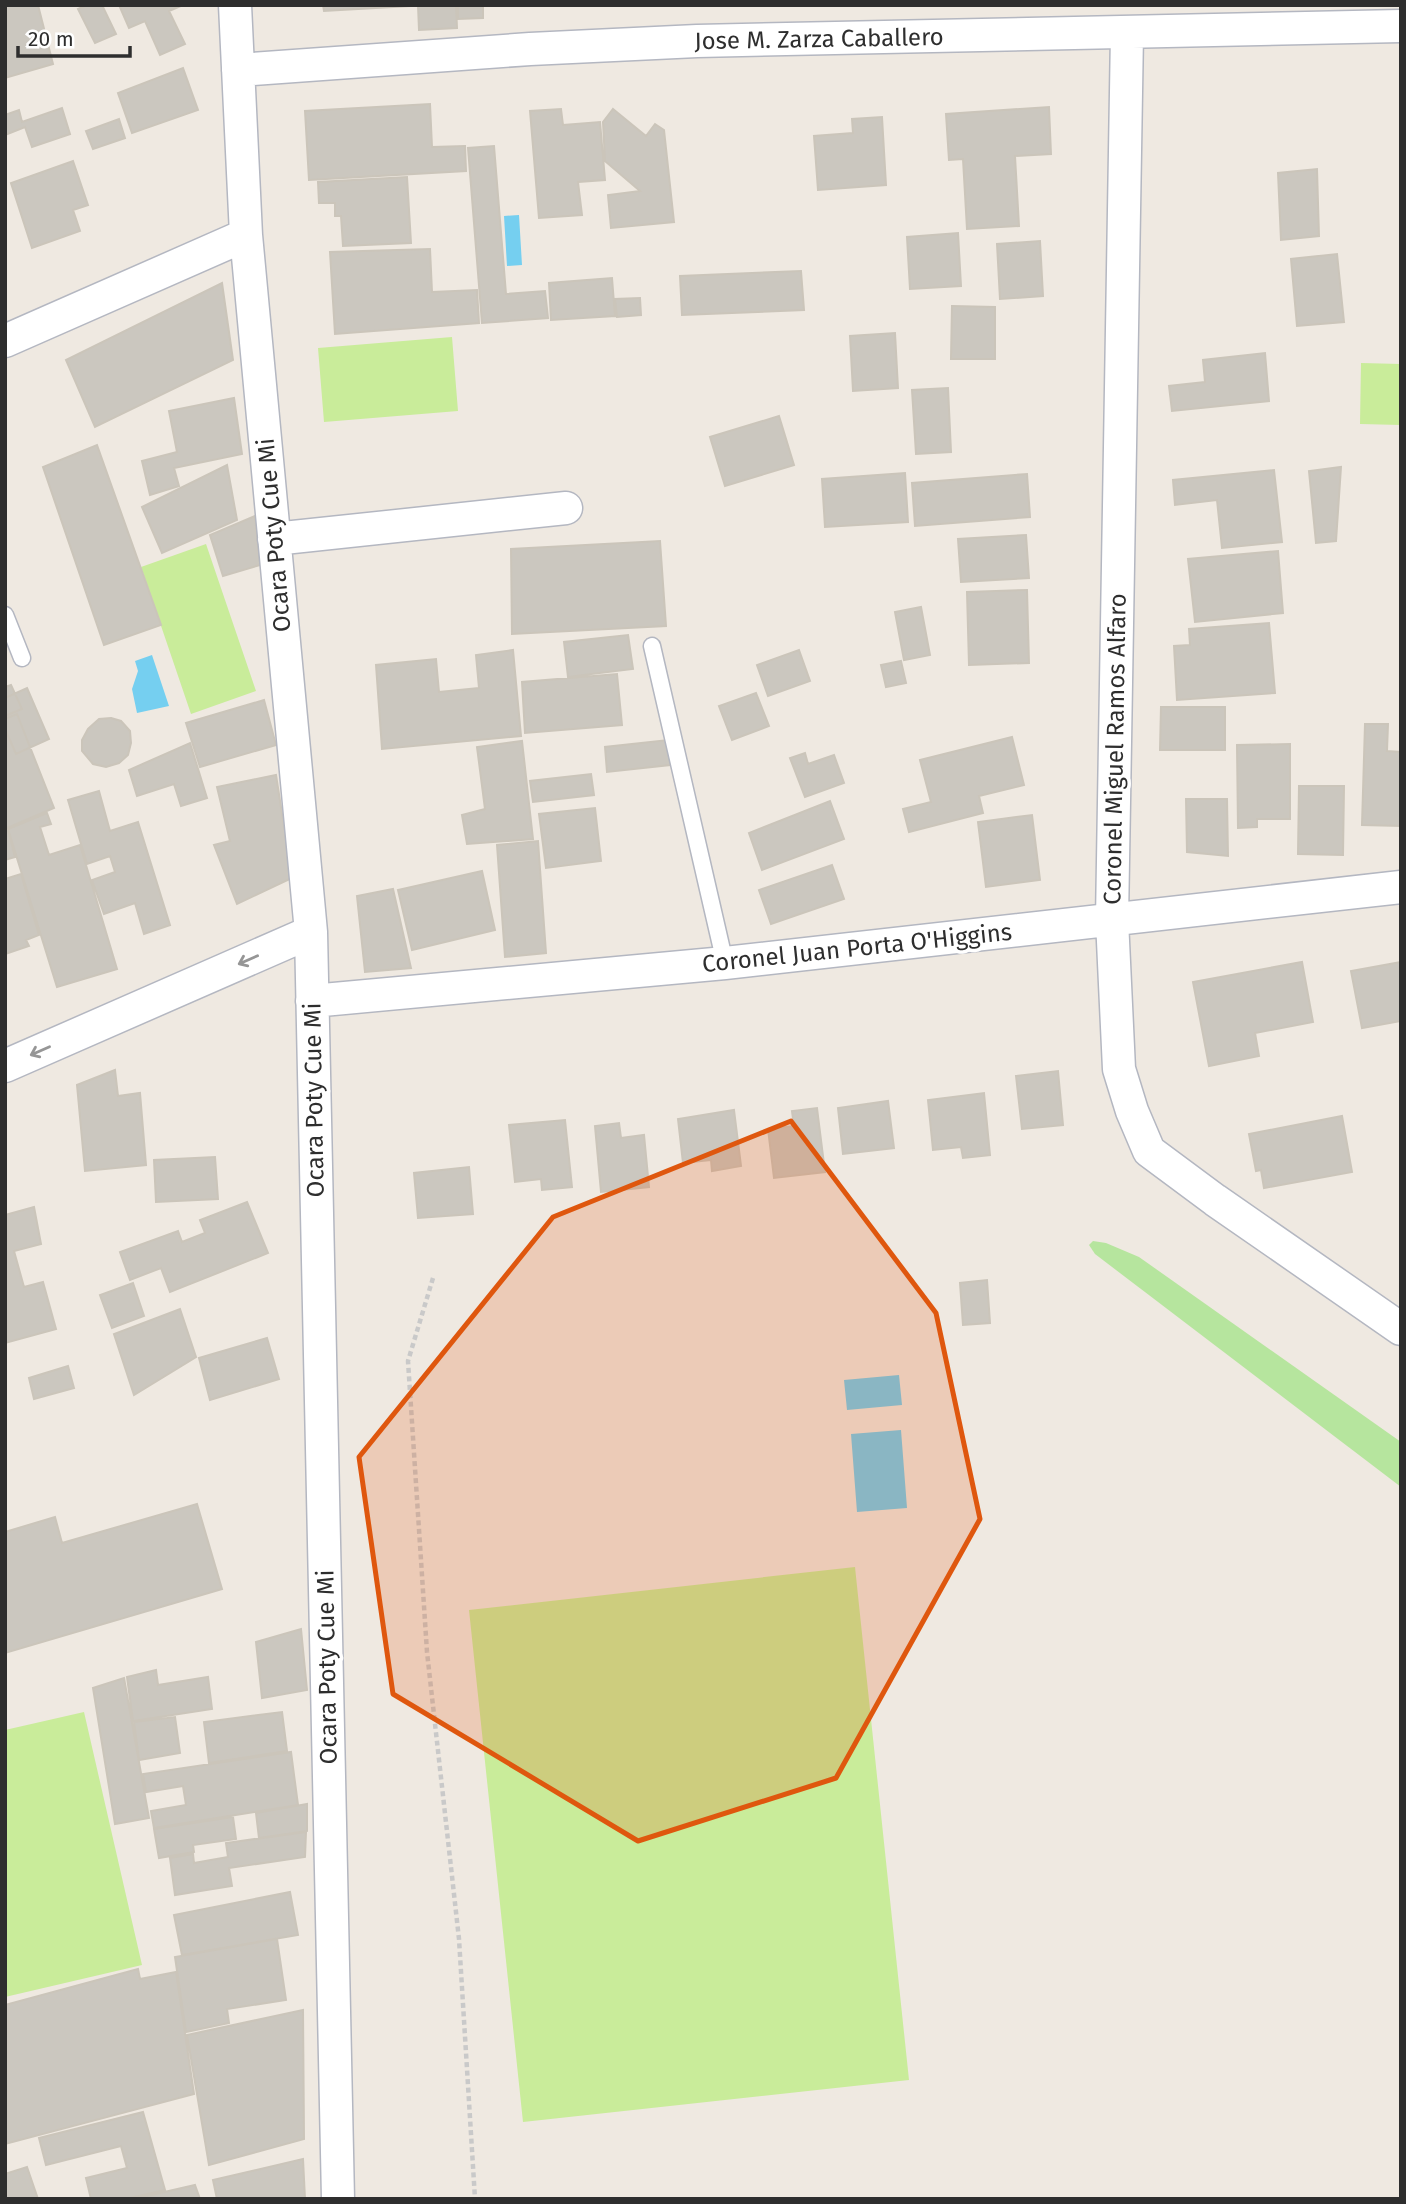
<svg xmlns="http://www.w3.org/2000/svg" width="1406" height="2204" font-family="'Fira Sans',sans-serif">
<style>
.green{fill:#b6e59e}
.pitch{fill:#c9ec9a}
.water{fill:#75cff0}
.building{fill:#cbc7bf;stroke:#cbc5ba;stroke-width:2}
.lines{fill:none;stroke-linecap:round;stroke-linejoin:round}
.lane-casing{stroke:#b4b7c1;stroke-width:19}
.street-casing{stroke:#b4b7c1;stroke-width:35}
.path{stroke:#c9c9c9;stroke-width:4.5;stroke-dasharray:5 3.5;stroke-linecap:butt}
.lane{stroke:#fff;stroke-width:16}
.street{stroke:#fff;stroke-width:32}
.oneway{stroke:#969696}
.marked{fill:#df570e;fill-opacity:0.2;stroke:#df570e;stroke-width:5;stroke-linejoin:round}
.labels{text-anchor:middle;stroke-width:7;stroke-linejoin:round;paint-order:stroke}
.street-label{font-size:24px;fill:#2e2e2e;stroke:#fff}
</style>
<rect width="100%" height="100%" fill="#efe9e1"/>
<path class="green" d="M1093,1241L1106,1243L1139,1257L1401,1442V1487L1095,1254L1089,1245Z"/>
<path class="pitch" d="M452,337L458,411L324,422L318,348Z
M1361,363L1401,364V425L1360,424Z
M206,544L256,691L191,714L141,567Z
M855,1567L909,2080L523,2122L469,1610Z
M84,1712L142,1965L5,1997V1730Z"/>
<path class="water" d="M519,215L522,265L507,266L504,216Z
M152,655L169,706L137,713L132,689L138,671L135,661Z
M899,1375L902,1405L847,1410L844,1380Z
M901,1430L907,1508L857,1512L851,1434Z"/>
<path class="building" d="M5,5H38L53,64L5,78Z
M87,5H102L116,34L95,43L78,9Z
M119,5H183L169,11L185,44L160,55L145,21L129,28Z
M323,5H410V6L324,11Z
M418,5H456L457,28L419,30Z
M458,5H483V18L458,19Z
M183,68L198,110L132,133L118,93Z
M430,104L432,147L465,146L466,171L309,180L305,111Z
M1049,107L1051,154L1015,156L1019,226L967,229L963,159L949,160L946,114Z
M62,108L70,134L32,147L25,127L5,135V115L19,110L22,122Z
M561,109L563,125L600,122L605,180L578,182L582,215L539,218L530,111Z
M613,109L646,136L655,124L664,130L674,222L611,228L608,195L640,191L605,161L603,122Z
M882,117L886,185L818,190L814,136L853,133L852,119Z
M119,119L125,138L93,149L86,131Z
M494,146L506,294L545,291L548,318L482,323L468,148Z
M73,161L88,205L73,210L80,231L32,248L11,183Z
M1317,169L1319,236L1281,240L1278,173Z
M407,177L411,243L343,246L341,216H335V203H319L318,182Z
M958,233L961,286L910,289L907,237Z
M1040,241L1043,296L1000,299L997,244Z
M430,249L432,292L477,290L479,323L335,334L330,252Z
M1337,254L1344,322L1297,326L1291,259Z
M801,271L804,310L682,315L680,276Z
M612,278L615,316L551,320L549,283Z
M222,283L233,360L95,427L66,360Z
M640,298L641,315L617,317L615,299Z
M952,306L995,307V359H951Z
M895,333L898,388L853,391L850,336Z
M1265,353L1269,401L1172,411L1169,386L1205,382L1203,360Z
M948,388L951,452L916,454L912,390Z
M234,398L242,454L174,468L179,486L150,495L142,461L177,452L169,411Z
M779,416L794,465L725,486L710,437Z
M97,445L161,625L104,645L43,467Z
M227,465L237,520L162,553L142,507Z
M1341,467L1336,541L1316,543L1309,471Z
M1274,470L1282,542L1222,548L1217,500L1175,505L1173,480Z
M905,473L908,522L825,527L822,479Z
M1027,474L1030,517L915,526L912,483Z
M255,516L260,565L223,576L210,535Z
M1026,535L1029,578L961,582L958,539Z
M660,541L666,626L512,634L511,549Z
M1278,551L1283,613L1195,622L1188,559Z
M1027,590L1029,663L969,665L967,592Z
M921,607L930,655L904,660L895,612Z
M1269,623L1275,693L1177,700L1174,646L1190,645L1189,629Z
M628,635L633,669L568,677L564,642Z
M513,650L521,736L382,749L376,665L436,659L439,692L479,688L476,655Z
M799,650L810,681L768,696L757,665Z
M901,661L906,683L886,687L881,665Z
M617,674L622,725L525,733L522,682Z
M11,685L22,709L5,716V687Z
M27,688L49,739L16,754L5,729V698Z
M756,693L769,726L732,740L719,706Z
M264,700L276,745L200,767L186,723Z
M1161,707H1225V750H1160Z
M17,714L54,808L5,829V719Z
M111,718L121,721L130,731L131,743L128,755L119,763L106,767L93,764L82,751V740L88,729L99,719Z
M1365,724H1388L1387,751L1401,752V826L1362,825Z
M1012,737L1024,785L979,796L983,813L909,832L903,809L931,802L920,760Z
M668,740L670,765L607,772L605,747Z
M522,741L533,839L467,844L462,815L485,809L477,747Z
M190,743L207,798L181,806L174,784L137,796L129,770Z
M1290,744V819H1257V827L1238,828L1237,745Z
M805,753L808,764L834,755L844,783L805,797L790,758Z
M591,774L594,795L533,802L530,781Z
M276,775L292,878L237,904L214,845L230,841L217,787Z
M1299,786H1344L1343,855L1298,854Z
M99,791L110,831L138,822L170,925L144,934L135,903L104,914L92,880L115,872L110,856L87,864L68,800Z
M1186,799H1227L1228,856L1187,852Z
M830,801L844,839L762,870L749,833Z
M595,808L601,861L546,868L539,814Z
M47,813L51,824L40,827L49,855L80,845L117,969L57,987L8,829Z
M1032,815L1040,880L986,887L978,822Z
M8,830L15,857L5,860V831Z
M538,841L546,953L505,957L497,845Z
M832,865L844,899L771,924L759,890Z
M482,871L495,930L412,950L398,890Z
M21,874L39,935L26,940L29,946L5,954V879Z
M393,889L411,968L365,972L357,896Z
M1302,962L1313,1022L1255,1033L1259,1056L1209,1066L1193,982Z
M1401,962V1021L1362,1028L1351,971Z
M115,1070L118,1096L140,1093L146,1165L85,1171L77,1085Z
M1058,1071L1063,1125L1022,1129L1016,1076Z
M984,1093L990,1155L963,1158L961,1147L933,1150L928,1100Z
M888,1101L894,1148L843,1154L838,1108Z
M817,1108L825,1172L774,1178L768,1129L794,1126L792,1111Z
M734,1110L741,1166L712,1171L711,1160L683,1163L678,1119Z
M1342,1116L1352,1172L1264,1188L1261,1170L1256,1171L1249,1134Z
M565,1120L572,1187L542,1190L541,1179L515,1182L509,1125Z
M619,1123L621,1138L644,1135L649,1187L601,1192L595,1126Z
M215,1157L218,1199L156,1202L154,1160Z
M469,1167L473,1214L418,1218L414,1173Z
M247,1202L268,1253L170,1292L161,1268L130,1280L120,1252L178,1231L182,1242L205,1233L200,1220Z
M34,1207L41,1244L14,1251L24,1287L43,1282L56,1329L5,1343V1215Z
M987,1280L990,1323L963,1325L960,1283Z
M133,1283L144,1316L112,1328L100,1295Z
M180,1309L196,1357L134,1395L114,1334Z
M267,1338L279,1379L210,1400L199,1358Z
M68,1366L74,1388L34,1399L29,1378Z
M197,1504L222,1589L5,1653V1532L55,1517L62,1543Z
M301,1629L307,1690L262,1698L256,1642Z
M156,1670L158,1685L208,1677L212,1709L133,1721L127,1677Z
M124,1678L149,1818L115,1824L93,1688Z
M282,1712L287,1751L209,1763L204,1722Z
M175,1717L180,1753L139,1760L134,1722Z
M291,1752L298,1805L154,1828L151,1811L186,1805L183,1786L146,1792L143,1774Z
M307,1804V1831L259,1838L256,1813Z
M233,1817L236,1839L193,1845L194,1852L159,1858L154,1829Z
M306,1832L305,1857L229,1868L232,1886L175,1895L170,1858L193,1854L194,1863L228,1857L226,1843Z
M290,1892L298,1935L182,1955L174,1915Z
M277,1939L286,2000L227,2009L229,2023L186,2032L175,1957Z
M138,1969L140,1979L176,1972L194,2094L5,2144V2005Z
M303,2010L304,2139L209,2165L187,2035Z
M143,2112L165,2190L126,2199H91L86,2178L127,2168L121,2146L46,2165L39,2138Z
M303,2159L305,2199H217L213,2180Z
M27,2167L38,2199H5V2174Z
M195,2185L200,2199H134Z"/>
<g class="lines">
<g class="lane-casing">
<path id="lane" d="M5,615L22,658
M652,646L725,963"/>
</g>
<g class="street-casing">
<path id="street" d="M235,5L246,235L311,932L338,2199
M1127,33L1112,920L1119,1069L1132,1111L1149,1151L1215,1200L1401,1329
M238,70L530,49L697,41L1401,26
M5,341L246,235
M274,539L566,508
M312,1001L725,963L1401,887
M5,1066L311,932"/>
</g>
<path class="path" d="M433,1278L408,1361L427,1652L459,1939L475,2199"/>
<use href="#lane" class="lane"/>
<use href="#street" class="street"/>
</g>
<defs><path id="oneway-shaft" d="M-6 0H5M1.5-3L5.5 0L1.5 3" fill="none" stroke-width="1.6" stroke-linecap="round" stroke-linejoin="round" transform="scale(1.75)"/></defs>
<g class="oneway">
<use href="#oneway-shaft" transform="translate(248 960) rotate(156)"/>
<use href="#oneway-shaft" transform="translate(40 1051) rotate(156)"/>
</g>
<path class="marked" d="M791,1121L936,1313L980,1519L836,1778L638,1841L393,1694L359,1457L553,1217Z"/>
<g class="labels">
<g class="street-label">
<text transform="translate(819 39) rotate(-1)" y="8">Jose M. Zarza Caballero</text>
<text transform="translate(274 535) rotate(-95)" y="8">Ocara Poty Cue Mi</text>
<text transform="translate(1115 749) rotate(-89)" y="8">Coronel Miguel Ramos Alfaro</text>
<text transform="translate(857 948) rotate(-6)" y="8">Coronel Juan Porta O'Higgins</text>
<text transform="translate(314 1100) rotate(-91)" y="8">Ocara Poty Cue Mi</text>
<text transform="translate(327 1667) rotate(-91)" y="8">Ocara Poty Cue Mi</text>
</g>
</g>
<rect width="1406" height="2204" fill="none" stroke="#2e2e2e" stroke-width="14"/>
<path d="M18 46v10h112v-10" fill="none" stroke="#2e2e2e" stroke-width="3.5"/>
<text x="28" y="46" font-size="21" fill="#2e2e2e" stroke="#ffffff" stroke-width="5" paint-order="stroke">20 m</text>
</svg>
